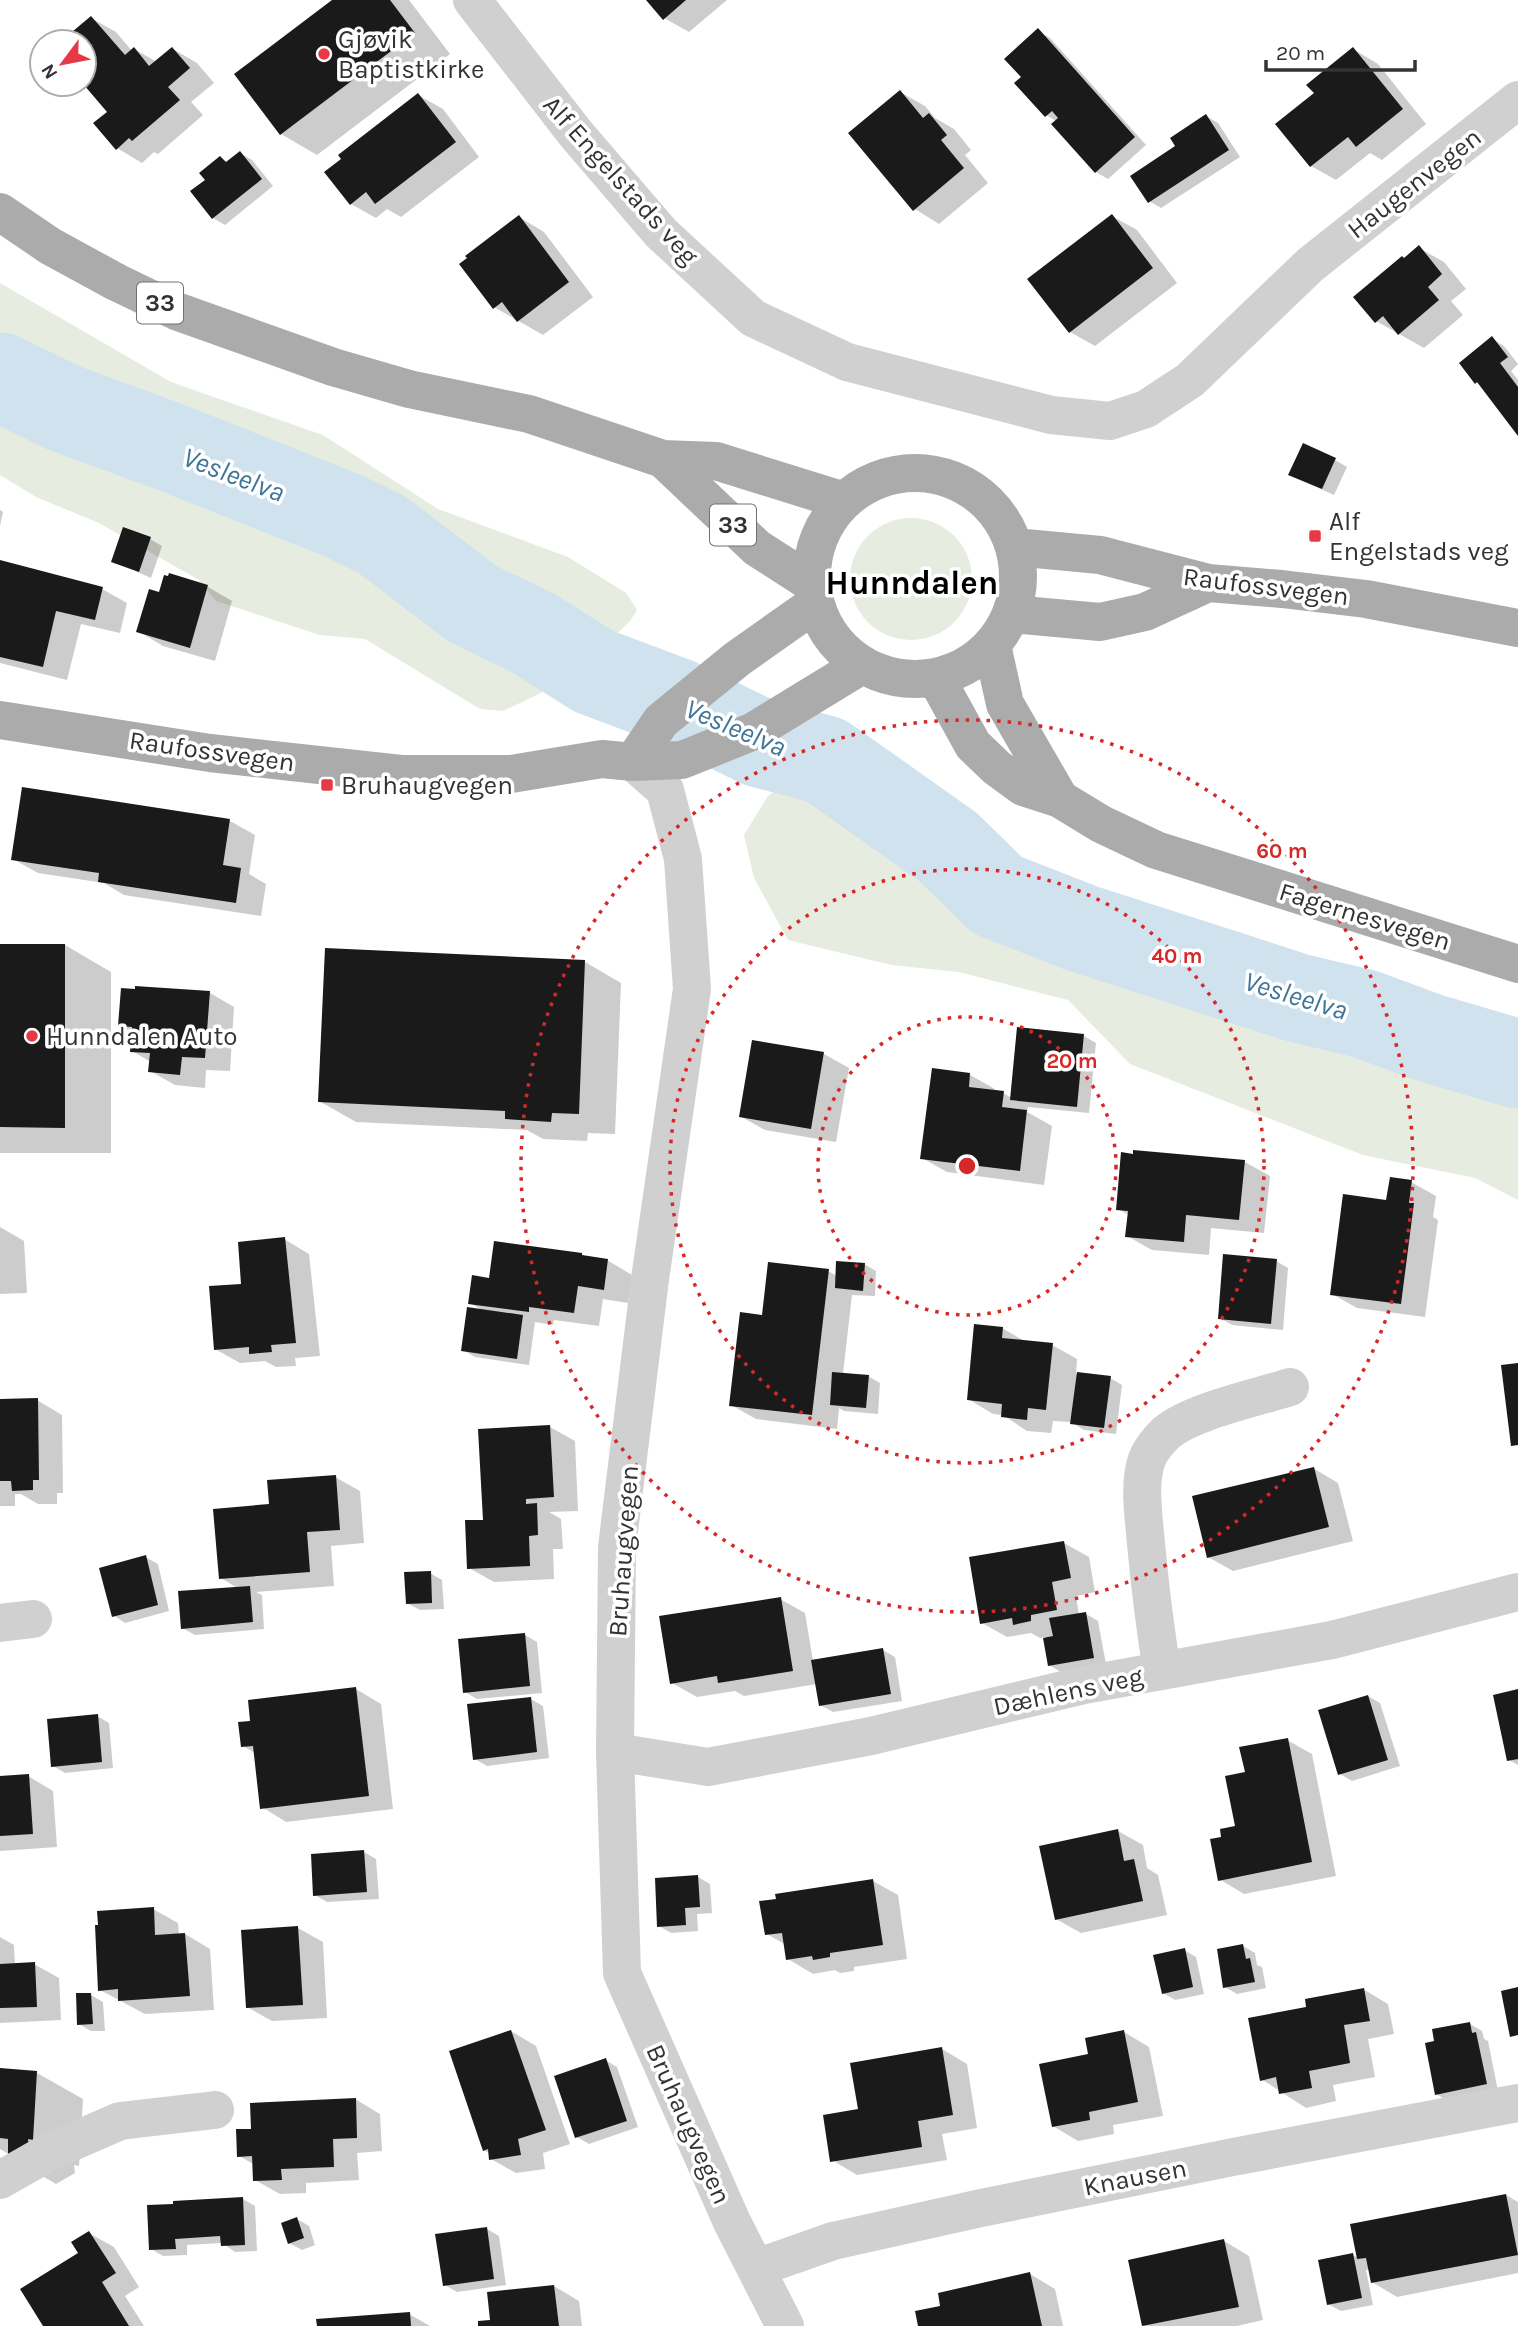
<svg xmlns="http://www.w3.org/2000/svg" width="1518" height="2326" font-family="Karla,sans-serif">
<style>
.green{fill:#e6ecdf}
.shadow{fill:#0003}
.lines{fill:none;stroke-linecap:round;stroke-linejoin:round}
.river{stroke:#cfe2ee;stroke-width:89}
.building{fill:#1a1a1a}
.minor{stroke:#d0d0d0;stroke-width:38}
.major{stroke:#ababab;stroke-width:38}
.ring{fill:none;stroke:#d62828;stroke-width:3.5;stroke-dasharray:3.5 7}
.poi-dot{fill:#e63946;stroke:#fff;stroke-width:2.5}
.labels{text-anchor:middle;stroke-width:7;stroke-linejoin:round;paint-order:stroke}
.shield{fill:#fff;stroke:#707070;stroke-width:2}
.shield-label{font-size:24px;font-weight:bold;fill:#333}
.poi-label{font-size:26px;fill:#333;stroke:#fff;text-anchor:start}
.street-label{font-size:26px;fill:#333;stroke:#fff}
.water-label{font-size:28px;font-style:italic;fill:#3f7597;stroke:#fff}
.district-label{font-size:33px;font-weight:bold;fill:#000;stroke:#fff}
.centre{fill:#d62828;stroke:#fff;stroke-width:3.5}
.ring-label{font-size:21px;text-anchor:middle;font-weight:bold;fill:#d62828;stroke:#fff;stroke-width:7;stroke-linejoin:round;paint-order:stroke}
</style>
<rect width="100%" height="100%" fill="#fff"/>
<path class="green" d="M0,283L171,382L323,435L438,509L568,557L626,593L637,610L630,621L598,652L543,692L503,711L480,709L365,639L320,635L216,601L199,580L99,523L36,497L0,475Z
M850 579a61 61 0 1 1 122 0a61 61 0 1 1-122 0Z
M807,781L841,812L912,867L1249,1011L1316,1030L1400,1066L1518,1097V1200L1475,1178L1363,1155L1130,1064L1068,1000L959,972L891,965L788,940L754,878L744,835L768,796L786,783Z"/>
<path class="shadow" d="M335,0H409L450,54L317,155L281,134Z
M649,0H727L689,32L664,18Z
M91,18L116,32L132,51L134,49L157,62L173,49L197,63L214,83L191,102L203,115L158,154L154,152L142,163L117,148L109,112L84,83V42H63Z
M1038,31L1050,38L1146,145L1108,179L1096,172L1056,121L1046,115L1023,77Z
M1353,49L1378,64L1426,124L1382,160L1370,153L1336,180L1311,166L1316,94Z
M900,92L925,106L935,118L954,129L971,150L965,155L988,183L939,224L915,209Z
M418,95L443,109L479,157L401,217L387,209L376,218L351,204Z
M1206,116L1218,123L1240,157L1161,208L1149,201L1177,147Z
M240,153L252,160L273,186L225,225L213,218L207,180L220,158L228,163Z
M1112,216L1137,230L1177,283L1095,346L1070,332Z
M519,217L544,232L593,297L543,335L494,307Z
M1419,248L1444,262L1466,289L1451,301L1463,315L1424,348L1376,321L1405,260Z
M1492,339L1504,346L1518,364L1511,371L1518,380V433L1482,386L1476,382Z
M1335,460L1347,467L1334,495L1303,481Z
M0,510L3,512L0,526Z
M150,539L162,546L151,578L113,561Z
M0,562L102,589L127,603L120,633L81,624L67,680L0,663Z
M170,576L208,587L232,601L215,661L163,646L138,631Z
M230,821L255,835L249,874L266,884L261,916L124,895L104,883L38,873L13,859Z
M0,945H65L111,972V1153H0Z
M585,962L621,983L615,1134L588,1133L587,1141L543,1139L527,1130L356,1122L319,1101Z
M210,993L234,1007L230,1071L206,1070L205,1088L175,1085L150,1071L151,1062L132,1051L133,1033L119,1025Z
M1018,1029L1084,1036L1096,1043L1089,1113L1028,1107L1027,1112L1052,1126L1044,1185L947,1172L922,1158L970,1075L995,1089L994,1092L1003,1093L1012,1098Z
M753,1042L824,1054L849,1068L836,1142L765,1130L740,1116Z
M1245,1162L1270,1176L1264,1233L1211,1228L1209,1255L1152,1250L1127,1236L1129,1215L1118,1209Z
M1411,1182L1436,1196L1433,1217L1438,1220L1425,1317L1357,1308L1332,1294L1388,1202Z
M0,1227L24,1241L27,1293L0,1294Z
M284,1239L309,1254L320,1356L295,1358L296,1366L276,1367L265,1361L240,1363L215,1349L243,1285Z
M582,1254L587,1258L607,1260L632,1275L628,1303L603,1299L599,1326L554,1320L553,1325L535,1322L529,1365L475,1357L463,1350L484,1311L470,1303L490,1280Z
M1276,1261L1288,1268L1283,1330L1232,1325L1220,1318Z
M864,1264L876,1271L875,1296L852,1295L843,1374L868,1376L880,1383L878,1414L844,1411L839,1408L837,1429L756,1419L731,1405L763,1317L828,1271L837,1276Z
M1002,1328L1026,1342L1052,1345L1077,1359L1076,1374L1110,1378L1122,1385L1116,1434L1084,1430L1071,1422L1053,1421L1051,1433L1027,1431L1003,1415L993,1414L968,1399Z
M37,1400L62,1415L63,1493H57V1504H38L21,1494H15V1506H0V1401Z
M550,1427L575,1441L578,1511L549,1512L561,1519L563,1549H553L554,1579L494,1582L469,1568L484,1521Z
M1313,1468L1338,1483L1353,1541L1233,1571L1208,1557Z
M335,1477L360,1491L364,1543L331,1546L334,1586L256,1592L262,1595L264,1629L195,1635L182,1628L239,1589L221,1578L271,1506Z
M1064,1543L1089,1557L1095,1592L1076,1596L1079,1615L1086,1614L1098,1621L1106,1664L1061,1672L1049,1665L1045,1637L1040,1638L1031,1633L1007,1637L982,1623Z
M145,1557L158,1564L169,1611L125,1623L113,1615Z
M430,1573L442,1580L444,1609L420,1610L407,1603Z
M780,1599L805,1613L813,1661L883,1650L895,1657L902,1701L833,1712L820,1705L817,1684L744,1696L735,1691L697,1697L672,1683Z
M525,1635L537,1642L542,1693L477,1699L465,1692Z
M356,1689L381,1704L393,1809L286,1822L262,1807L255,1753L243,1746Z
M1518,1691V1765L1509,1760Z
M1368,1696L1380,1703L1400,1766L1352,1781L1340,1774Z
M531,1699L543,1706L549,1758L487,1766L475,1759Z
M97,1716L109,1723L113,1768L65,1773L53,1766Z
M1287,1740L1312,1754L1336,1876L1244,1894L1219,1879L1223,1839L1237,1828L1247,1773Z
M28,1776L53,1791L57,1847L0,1851V1778Z
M1118,1831L1143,1845L1147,1868L1158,1875L1167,1915L1081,1933L1056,1919Z
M364,1852L376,1859L379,1899L327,1902L315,1895Z
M698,1877L710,1884L712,1913L697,1914L698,1931L671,1933L659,1926Z
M873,1881L898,1895L907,1959L854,1967V1971L840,1973L835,1970L813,1974L788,1959L786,1945L767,1934Z
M153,1909L178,1923L179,1935L185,1934L210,1949L214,2010L145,2014L100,1990Z
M298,1928L323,1942L327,2018L272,2021L247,2007Z
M0,1937L14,1945L15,1965L34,1964L59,1978L61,2020L0,2023Z
M1243,1946L1255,1953L1257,1965L1262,1967L1266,1988L1237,1994L1225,1987Z
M1184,1950L1196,1957L1204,1994L1175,2000L1163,1993Z
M1363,1989L1388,2004L1394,2034L1368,2039L1375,2077L1333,2085L1336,2101L1306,2108L1261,2079L1309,2008Z
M91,1995L103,2002L105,2031H91L79,2024Z
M1470,2024L1482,2031L1484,2039L1488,2041L1498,2091L1448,2101L1436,2094V2042Z
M511,2031L536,2046L570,2144L543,2153L545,2169L516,2173L491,2159V2154L484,2150Z
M1124,2032L1149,2047L1163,2116L1113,2125L1114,2134L1078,2141L1053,2126Z
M942,2049L967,2064L977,2128L942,2134L947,2160L857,2175L832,2160L860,2111Z
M605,2060L617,2067L638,2127L589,2144L577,2137Z
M0,2070L37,2073L83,2099L79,2166L74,2165L75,2173L56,2184L10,2157V2155L0,2149Z
M355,2099L380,2114L382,2151L357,2153L359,2180L306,2183V2193L280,2194L255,2180V2165L239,2156L253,2130Z
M1506,2195L1518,2202V2273L1397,2297L1372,2282L1370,2269L1366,2270L1373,2305L1341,2311L1328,2304L1353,2255L1358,2258Z
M243,2199L255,2206L257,2251L235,2252L222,2243L187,2245V2255L163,2256L151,2249Z
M297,2219L309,2226L315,2245L302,2250L289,2243Z
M487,2229L499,2236L506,2285L457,2292L445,2285Z
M89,2233L114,2247L139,2287L125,2296L144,2326H45Z
M1224,2241L1249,2256L1263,2320L1237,2326H1144L1130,2262Z
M1030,2274L1055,2289L1063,2326H920L942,2307Z
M554,2286L579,2301L582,2326H480Z
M409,2314L430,2326H318Z"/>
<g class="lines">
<path class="river" d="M0,377L64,408L170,447L339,514L381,534L473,604L535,634L593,671L678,703L760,743L825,760L948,847L997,895L1081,928L1298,998L1365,1014L1430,1038L1518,1064"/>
</g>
<path class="building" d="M332,0H390L415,33L280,135L234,74Z
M646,0H686L663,20Z
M91,16L125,55L134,47L149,66L172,47L190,68L168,87L180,100L132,141L129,138L116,150L93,123L107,112L84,85V42H60Z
M1038,28L1135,137L1095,173L1051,124L1058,118L1052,111L1045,117L1014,83L1021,77L1004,59Z
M1353,47L1403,109L1356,147L1348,137L1310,167L1275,124L1314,93L1306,85Z
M900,90L923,118L929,113L947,135L941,140L964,168L913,211L848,133Z
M418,93L456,142L375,204L366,192L350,205L324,172L341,159L338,155Z
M1206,114L1229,150L1148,203L1130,176L1175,146L1170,138Z
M240,151L262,179L212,219L190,191L205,180L199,173L220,156L226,162Z
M1112,214L1153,268L1069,333L1027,279Z
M519,215L569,282L517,322L502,302L493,309L459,264L467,258L465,256Z
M1419,245L1442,274L1428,287L1439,300L1398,335L1383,316L1375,323L1353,297L1402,256L1404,258Z
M1492,336L1508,357L1500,363L1518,387V436L1477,382L1475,384L1459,363Z
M1303,443L1336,458L1322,489L1288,475Z
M123,527L151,537L139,572L111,562Z
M0,560L103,587L95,620L56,611L43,667L0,657Z
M169,573L208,585L190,648L136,632L149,589L159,592L164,575L168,576Z
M22,787L230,819L223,865L241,868L236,903L98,882L99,873L11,860Z
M0,944H65V1128L0,1127Z
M325,948L585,960L579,1114L552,1113L551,1122L505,1119V1111L318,1102Z
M135,986L210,991L205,1058L182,1057L180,1075L148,1072L150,1053L130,1052L132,1027L118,1026L121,988L135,989Z
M1017,1027L1084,1034L1077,1107L1010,1100Z
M752,1040L824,1052L811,1129L739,1117Z
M932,1068L970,1073L969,1087L1004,1091L1002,1107L1027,1110L1020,1171L920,1159Z
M1133,1150L1245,1160L1239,1220L1186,1215L1184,1242L1125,1237L1128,1211L1116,1210L1121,1152L1133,1154Z
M1390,1177L1412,1180L1409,1203H1414L1401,1304L1330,1295L1343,1194L1386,1200Z
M285,1237L296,1343L271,1345L272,1352L249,1354V1347L214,1350L209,1286L241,1284L238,1242Z
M494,1241L582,1253V1255L608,1259L604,1290L578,1286L574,1313L529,1307V1312L468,1304L472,1275L489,1278Z
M1223,1254L1277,1259L1271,1324L1218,1319Z
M836,1261L865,1263L863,1291L835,1288Z
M768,1262L829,1269L812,1415L729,1406L740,1312L762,1315Z
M467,1307L523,1315L517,1359L461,1351Z
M974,1324L1003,1327L1002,1338L1053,1343L1046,1410L1028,1408L1027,1420L1001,1417L1002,1404L967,1400Z
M1518,1363V1445L1511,1446L1501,1365Z
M832,1372L869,1375L866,1408L830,1405Z
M1077,1372L1111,1376L1104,1428L1070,1424Z
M38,1398L39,1480H33V1490L12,1491L11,1481H0V1399Z
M550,1425L554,1497L526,1499V1504L537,1503L538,1535L529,1536L530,1566L467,1569L465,1520H483L478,1429Z
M1314,1467L1329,1527L1207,1558L1192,1496Z
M336,1475L340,1530L307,1532L310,1572L219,1579L213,1509L269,1504L267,1480Z
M1064,1541L1071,1578L1052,1582L1057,1610L1031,1615V1621L1013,1625L1012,1618L980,1624L969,1557Z
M146,1555L158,1605L112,1617L99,1568Z
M431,1571L432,1603L406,1604L404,1572Z
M250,1586L253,1622L181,1629L178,1591Z
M781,1597L793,1671L718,1683L717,1676L670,1684L659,1616Z
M1086,1612L1094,1658L1048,1666L1043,1638L1053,1636L1049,1618Z
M525,1633L530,1686L463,1693L458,1639Z
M883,1648L891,1694L819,1706L811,1660Z
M356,1687L369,1796L260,1809L253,1746L241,1747L238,1722L250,1721L248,1700Z
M1518,1689V1759L1507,1761L1493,1695Z
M1368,1695L1388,1760L1338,1775L1318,1710Z
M531,1697L537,1752L473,1760L467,1704Z
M98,1714L102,1762L51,1767L47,1719Z
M1288,1738L1312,1862L1218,1881L1210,1839L1221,1837L1220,1829L1235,1826L1225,1776L1245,1772L1239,1747Z
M29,1774L33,1834L0,1836V1776Z
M1118,1829L1124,1861L1134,1859L1143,1901L1055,1920L1039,1846Z
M364,1850L367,1892L313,1896L311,1854Z
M698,1875L700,1907L685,1908L686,1925L657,1927L655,1878Z
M873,1879L883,1945L830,1953V1957L813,1960L812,1956L786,1960L782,1933L765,1935L759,1901L776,1899L775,1894Z
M154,1907L155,1935L185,1933L190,1996L118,2001V1989L98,1991L95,1925H98L97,1911Z
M298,1926L303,2005L246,2008L241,1930Z
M1243,1944L1246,1959L1250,1958L1255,1982L1223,1988L1217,1949Z
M1185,1948L1193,1987L1162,1994L1153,1955Z
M35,1962L37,2007L0,2008V1964Z
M1518,1987V2035L1510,2037L1501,1991Z
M1364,1988L1370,2021L1344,2025L1350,2063L1309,2071L1312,2088L1279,2094L1276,2077L1260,2081L1248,2018L1306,2007L1305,1999Z
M76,1993H91L93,2024L77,2025Z
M1470,2022L1472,2033L1476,2032L1487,2084L1435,2095L1425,2043L1434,2041L1432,2029Z
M511,2030L546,2130L518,2139L521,2155L489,2160L488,2149L483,2151L449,2051Z
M1124,2030L1138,2102L1089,2112L1090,2120L1052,2127L1039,2064L1088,2054L1085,2038Z
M942,2047L953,2115L918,2121L922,2147L830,2162L823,2115L858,2109L850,2063Z
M606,2058L627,2121L575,2138L554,2076Z
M0,2068L37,2071L33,2140L28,2139L29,2146L8,2158V2139L0,2138Z
M356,2098L357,2138L333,2139L334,2167L281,2169L282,2180L253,2181L252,2156L237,2157L236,2129H251L250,2103Z
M1506,2194L1518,2255L1371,2283L1366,2258L1357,2259L1350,2224Z
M243,2197L245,2245L221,2246L220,2236L175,2239L176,2249L149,2250L147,2205L173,2204V2201Z
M297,2217L304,2238L288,2244L281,2223Z
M487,2227L494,2279L443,2286L435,2234Z
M89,2231L116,2273L102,2282L129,2326H43L20,2289L78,2253L71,2242Z
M1224,2239L1239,2307L1142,2326L1128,2260Z
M1353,2253L1362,2298L1327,2305L1318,2260Z
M1030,2272L1042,2326H918L915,2311L940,2306L938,2293Z
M554,2285L559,2326H478V2321L490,2320L487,2292Z
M410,2312L411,2326H317L316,2319Z"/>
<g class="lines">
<path class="minor" d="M472,0L576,134L661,233L753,318L847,362L1051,415L1110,421L1146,409L1190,380L1310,265L1518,100
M633,762L665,790L683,859L692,989L650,1279L617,1547L615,1752L622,1973L732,2222L785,2326
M0,1623L33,1619
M1162,1671C1155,1628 1150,1586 1146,1544C1144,1518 1138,1484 1147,1459C1151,1449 1159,1440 1166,1433C1192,1411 1256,1398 1290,1387
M615,1752L708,1767L871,1736L1084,1685L1332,1640L1518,1592
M0,2180L51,2151L120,2121L215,2110
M756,2268L833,2241L981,2208L1233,2157L1518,2103"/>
<path class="major" d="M0,212L50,246L116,282L176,311L333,367L409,389L529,414L663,459L716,461L844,501
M663,459L757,548L810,582
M812 576a103 103 0 1 1 206 0a103 103 0 1 1-206 0Z
M1014,547L1100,555L1208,583L1282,589L1366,599L1518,628
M1011,614L1100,622L1145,612L1208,583
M992,645L1005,704L1060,799
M936,678L973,745L997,768L1023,787L1060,799L1101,824L1156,850L1518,964
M0,720L210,753L401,774H511L602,759L633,762L682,760L754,731L862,665
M633,762L661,721L737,659L815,604"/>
</g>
<g class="ring">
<circle cx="967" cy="1166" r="149"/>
<circle cx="967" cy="1166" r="297"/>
<circle cx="967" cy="1166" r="446"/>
</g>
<g class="poi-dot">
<circle cx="324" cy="54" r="7"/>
<rect x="1308" y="529" width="14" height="14" rx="3.5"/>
<rect x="320" y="778" width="14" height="14" rx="3.5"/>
<circle cx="32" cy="1036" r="7"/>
</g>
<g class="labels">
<g class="shield">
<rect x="137" y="282.5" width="46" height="41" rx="5"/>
<rect x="710" y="504.5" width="46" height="41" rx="5"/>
</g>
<g class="shield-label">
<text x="160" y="311">33</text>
<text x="733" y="533">33</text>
</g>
<g class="poi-label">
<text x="338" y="48">Gjøvik<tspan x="338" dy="30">Baptistkirke</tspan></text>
<text x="1329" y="530">Alf<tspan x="1329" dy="30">Engelstads veg</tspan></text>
<text x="341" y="794">Bruhaugvegen</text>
<text x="46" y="1045">Hunndalen Auto</text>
</g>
<g class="street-label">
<text transform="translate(621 180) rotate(48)" y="9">Alf Engelstads veg</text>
<text transform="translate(1414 183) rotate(-38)" y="9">Haugenvegen</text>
<text transform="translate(1266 586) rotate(7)" y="9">Raufossvegen</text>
<text transform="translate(212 751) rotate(8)" y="9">Raufossvegen</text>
<text transform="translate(1365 916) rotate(17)" y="9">Fagernesvegen</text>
<text transform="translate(623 1551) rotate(-86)" y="9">Bruhaugvegen</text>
<text transform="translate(1068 1691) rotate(-12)" y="9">Dæhlens veg</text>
<text transform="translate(689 2124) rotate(66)" y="9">Bruhaugvegen</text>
<text transform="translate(1135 2177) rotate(-11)" y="9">Knausen</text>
</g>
<g class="water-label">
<text transform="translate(234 474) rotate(21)" y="10">Vesleelva</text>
<text transform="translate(736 727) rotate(23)" y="10">Vesleelva</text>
<text transform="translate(1296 995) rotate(17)" y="10">Vesleelva</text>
</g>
<g class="district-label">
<text x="912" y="594">Hunndalen</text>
</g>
</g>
<circle cx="967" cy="1166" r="10" class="centre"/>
<g class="ring-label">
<text x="1282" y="858">60 m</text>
<text x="1177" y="963">40 m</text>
<text x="1072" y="1068">20 m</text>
</g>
<g transform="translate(63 63) rotate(238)"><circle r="33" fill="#ffffff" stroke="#adadad" stroke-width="2"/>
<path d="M0-5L12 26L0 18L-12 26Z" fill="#e63946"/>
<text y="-10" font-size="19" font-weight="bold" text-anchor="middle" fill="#333333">N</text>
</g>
<path d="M1266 60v10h149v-10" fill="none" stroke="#333333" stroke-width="3.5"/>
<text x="1276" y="60" font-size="21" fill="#333333" stroke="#ffffff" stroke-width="5" paint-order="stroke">20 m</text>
</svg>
